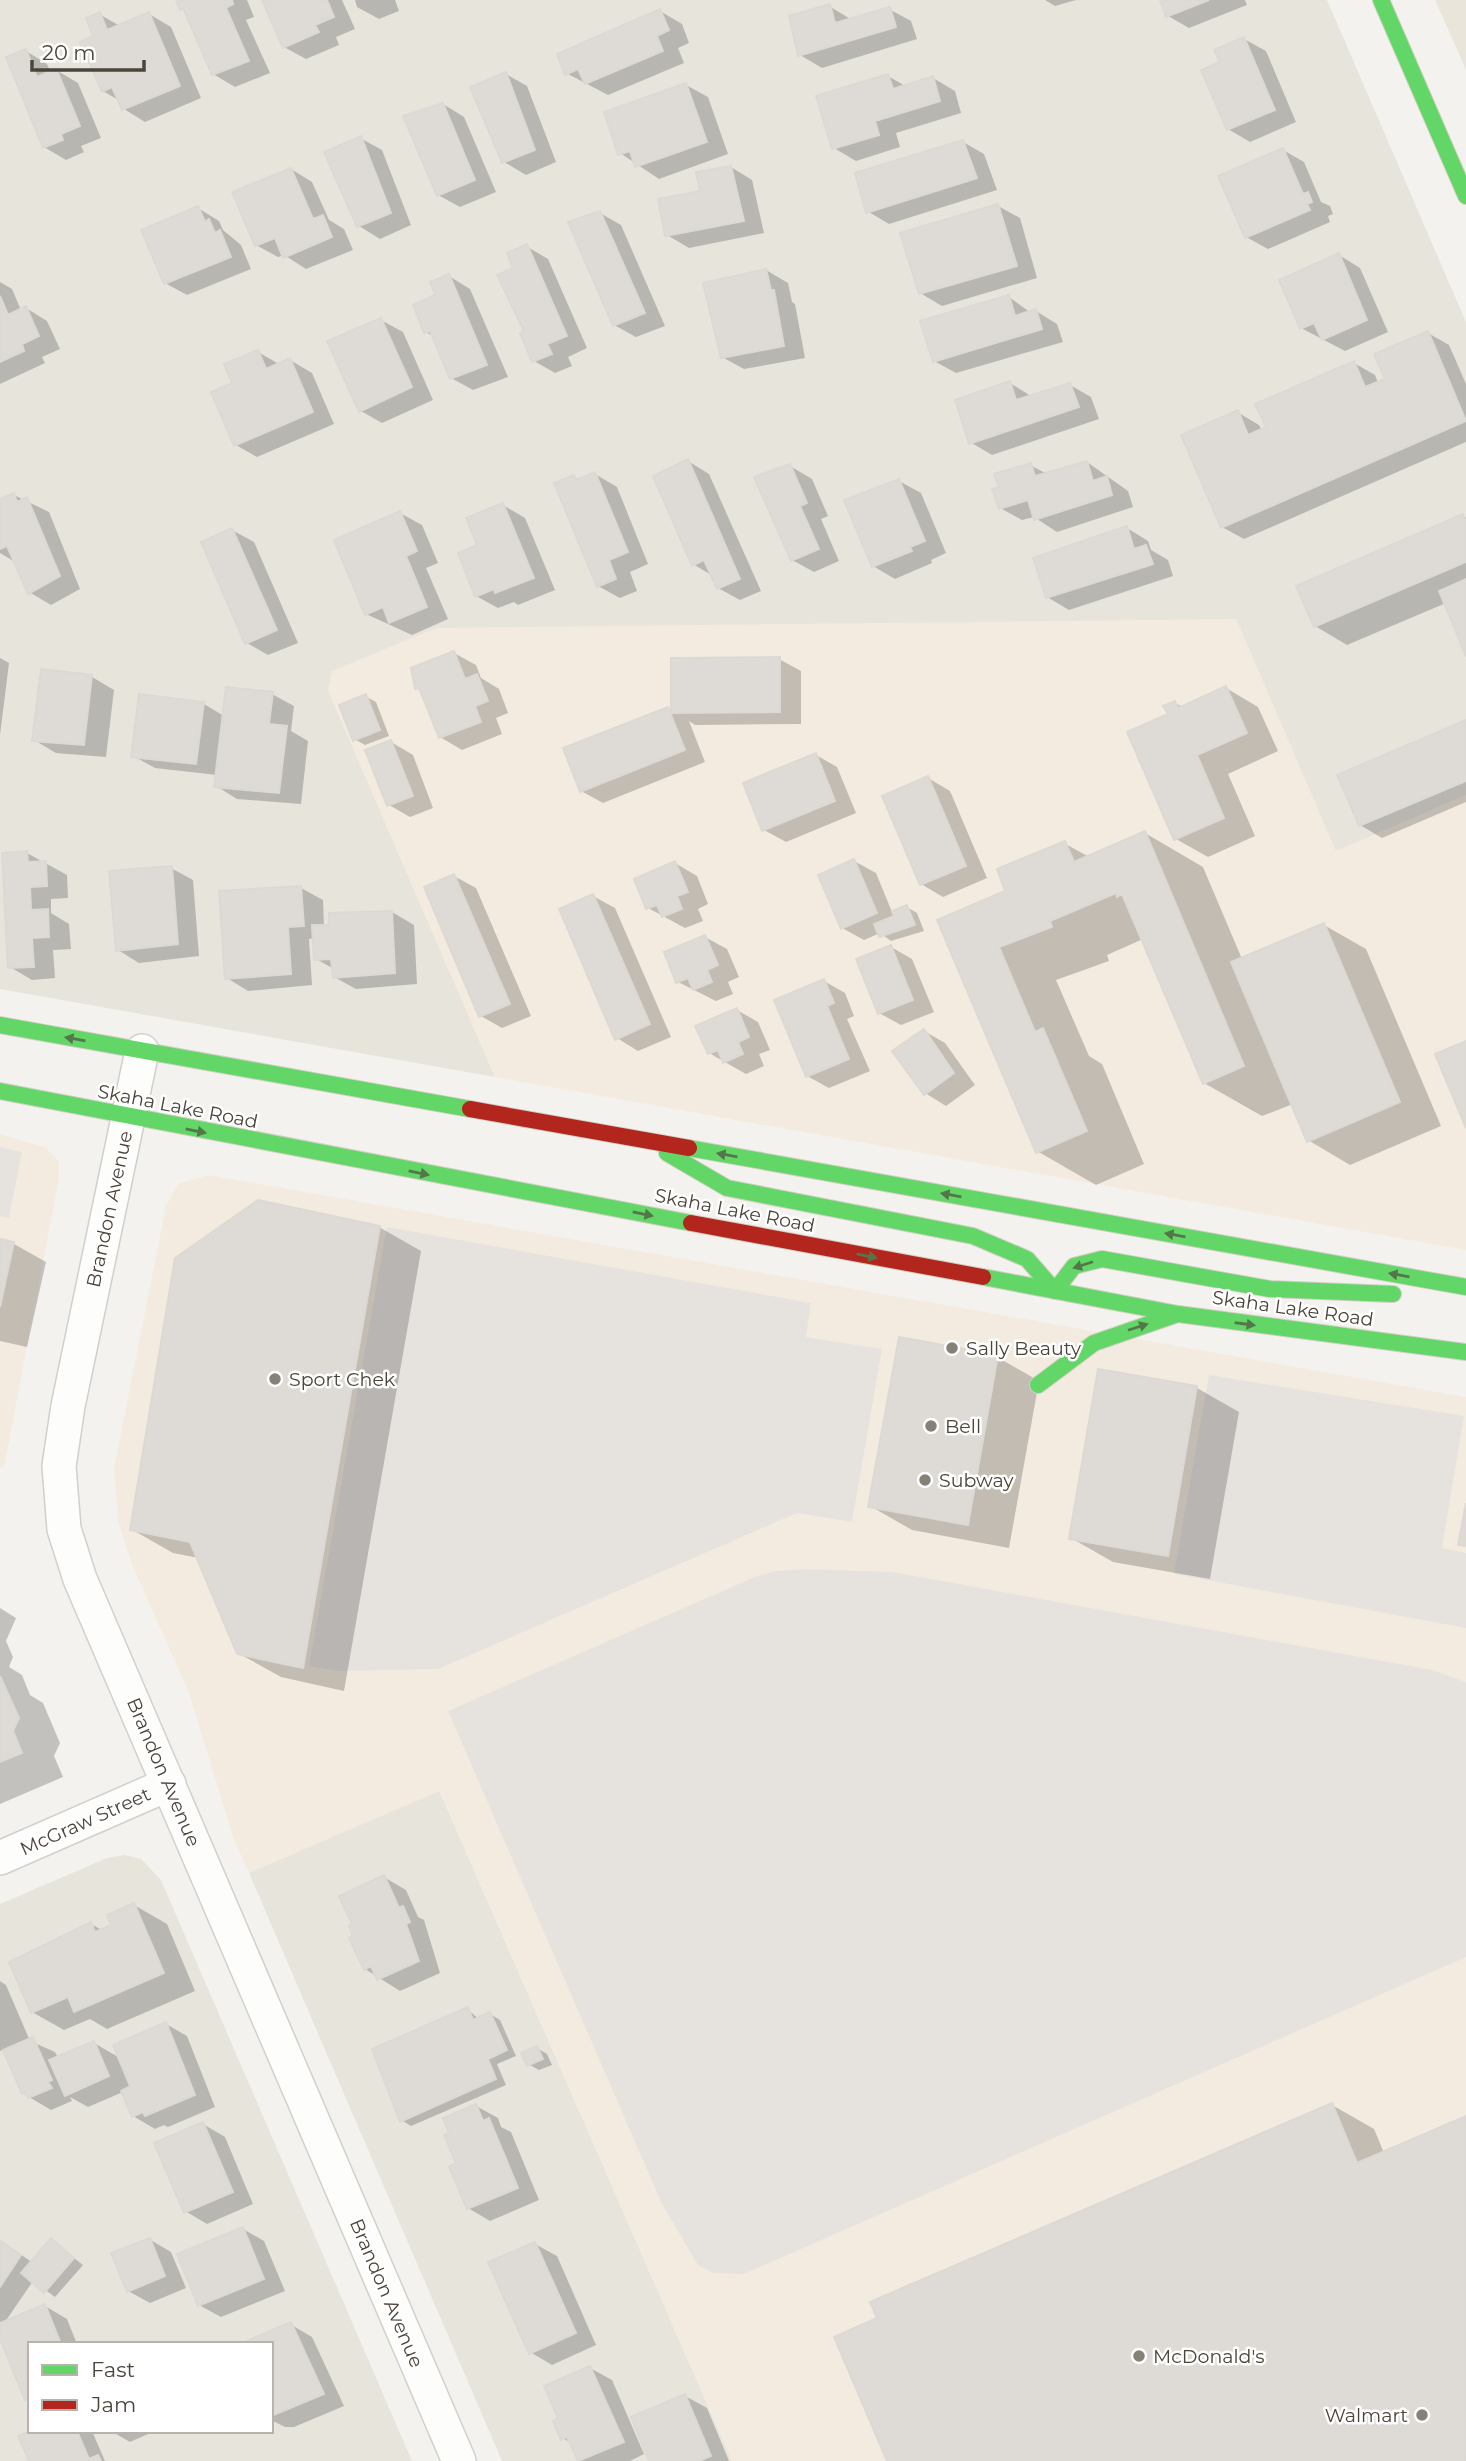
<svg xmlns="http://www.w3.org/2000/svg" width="1466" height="2461" font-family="Montserrat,sans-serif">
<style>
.residential{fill:#e7e4dc;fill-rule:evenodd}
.commercial{fill:#f3ebdf}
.education{fill:#eae5da}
.parking{fill:#e6e3df}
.shadow{fill:#0003}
.building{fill:#dedbd6;stroke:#dcd9d4;stroke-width:2}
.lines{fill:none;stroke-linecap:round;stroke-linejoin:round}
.street-casing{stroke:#d2d0cb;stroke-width:36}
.fast-casing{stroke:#d3cfc5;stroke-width:18}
.jam-casing{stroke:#d3cfc5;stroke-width:18}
.street{stroke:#fdfdfc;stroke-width:33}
.fast{stroke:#63d668;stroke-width:16}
.jam{stroke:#b3261e;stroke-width:16}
.oneway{fill:#537749}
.poi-dot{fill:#868178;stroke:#fff;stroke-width:2.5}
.labels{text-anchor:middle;stroke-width:5;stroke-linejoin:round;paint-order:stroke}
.street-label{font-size:19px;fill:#4b4439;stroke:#fff}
.poi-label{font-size:19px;fill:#4b4439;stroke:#fff;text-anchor:start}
</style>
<rect width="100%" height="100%" fill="#f4f2ee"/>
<path class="residential" d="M0,0H1327L1466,322V795L1336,852L1236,619L328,690L495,1077L0,989Z
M439,1790L732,2461H502L249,1873Z
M125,1855L141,1859L161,1880L412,2461H0V1904L107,1858ZM30,2344H271V2431H30Z"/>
<path class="commercial" d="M1236,619L1336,851L1466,795V1250L495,1077L328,690L332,671L436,628Z
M0,1134L45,1147L59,1161V1178L4,1468L0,1467Z
M208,1175L1466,1397V2461H732L440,1791L249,1873L233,1837L189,1693L133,1567L118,1521L114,1468L166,1206L178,1184Z"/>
<path class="education" d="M1435,0H1466V71L1464,65Z"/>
<path class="parking" d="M0,1147L22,1152L9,1218L0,1216Z
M387,1227L811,1303L806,1337L882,1349L852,1522L797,1513L438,1669L337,1671L309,1666Z
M1209,1375L1464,1416L1442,1548L1466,1553V1628L1174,1574Z
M806,1569L892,1572L1432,1670L1466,1682V1957L744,2274L713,2273L698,2265L662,2204L448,1711L755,1577L776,1571Z"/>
<path class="shadow" d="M179,0H247L254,17L246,20L270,73L235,87L213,74Z
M264,0H342L355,29L336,37L339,45L306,59L284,47Z
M355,0H395L399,11L379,19L357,7Z
M1045,0H1076L1055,6Z
M1161,0H1245L1247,5L1189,28L1168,16Z
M829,6L852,20L889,9L911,21L917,39L822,68L800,55Z
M660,11L682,24L689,43L678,48L684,63L608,95L566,73Z
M99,14L120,26L149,14L171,27L201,98L145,122L124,109L120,101L103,91L96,37Z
M1244,39L1266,51L1296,122L1250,142L1228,129L1222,63Z
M26,51L47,64L51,73L56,70L78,83L101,138L81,146L84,152L66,160L44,147Z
M506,74L527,86L556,162L526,175L504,162Z
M888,76L907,87L933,78L955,91L961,113L896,133L900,147L856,161L834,148Z
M686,85L708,97L728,154L659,179L620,153Z
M443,104L464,117L496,192L460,207L438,195Z
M360,138L382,150L411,225L380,239L359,226Z
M963,142L984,154L997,190L889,224L867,211Z
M1283,150L1304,162L1321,202L1330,206L1333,214L1328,216L1330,222L1268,249L1246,237Z
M731,167L752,180L764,233L689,248L667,235L702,192Z
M291,169L312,182L329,220L344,229L353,250L306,269L284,255L278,257L256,245Z
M998,206L1020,218L1037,278L942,306L920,293Z
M198,208L219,221L223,230L241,245L251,269L187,295L165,283Z
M600,213L621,225L665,326L636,337L614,325Z
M526,246L548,259L587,348L568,357L572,366L555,373L534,361L526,332L516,269Z
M1339,255L1360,268L1388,332L1345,351L1301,328Z
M766,270L788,283L792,302L795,304L805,358L744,369L722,357Z
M449,276L470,289L508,377L473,390L451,378L434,337L426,332Z
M0,282L12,289L21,310L26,308L47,321L60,349L42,357L45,363L0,384Z
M1009,297L1031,313L1036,311L1057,324L1063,342L956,373L934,361Z
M381,320L403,332L433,400L382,423L361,411Z
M1428,333L1449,345L1466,384V442L1244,539L1222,527L1237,412L1259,425L1262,431L1354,363L1375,375L1378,383L1387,379Z
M258,352L279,364L290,360L312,373L334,424L257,457L236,445L234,384Z
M1010,383L1031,396L1070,385L1091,397L1099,419L992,455L970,442Z
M688,461L709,474L761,591L740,600L718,588L713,576L693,564Z
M1087,462L1128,491L1133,507L1057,532L1034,517L1022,520L1000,508L1001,488L1030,465L1047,474Z
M790,466L812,479L828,516L821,519L839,561L814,572L792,560Z
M595,474L617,487L648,564L630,572L637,591L620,598L598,586L574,477L580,480Z
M899,481L921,493L946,553L931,560L932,563L895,579L873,566Z
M14,495L49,512L80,589L51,605L29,592L15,562L0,553V502Z
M503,505L525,518L555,590L518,605L514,602L498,608L476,596L479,546Z
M400,513L422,525L438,563L426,568L448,619L412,635L366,614Z
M1463,516L1466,518V651L1446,603L1347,645L1315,626Z
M1127,528L1148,541L1151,550L1168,560L1173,576L1069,610L1047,597Z
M232,530L254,542L298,643L268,655L247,643Z
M454,653L476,665L481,678L499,689L508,713L496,718L502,734L462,750L440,737L422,691L417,688Z
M0,658L9,663L0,735Z
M779,659L801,671V724L695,725L689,721L705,762L603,803L581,791L667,709L673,712Z
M42,671L92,677L114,690L106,757L56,753L34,740Z
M1226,688L1258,707L1278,751L1228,774L1255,836L1208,857L1176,839L1170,715L1175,703L1183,707Z
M272,694L294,706L291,731L308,741L301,804L237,799L216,786L217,775L155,768L133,756L141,696L204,704L224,716Z
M365,696L376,702L389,736L365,745L354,739Z
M1466,721V802L1382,838L1360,825Z
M391,742L413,755L433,808L410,817L389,805Z
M816,755L837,767L856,813L786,842L764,830Z
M928,778L950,791L987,878L943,897L921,884Z
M1145,833L1203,867L1242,959L1324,925L1366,949L1441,1126L1350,1165L1308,1140L1293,1104L1262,1116L1204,1083L1143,939L1107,955L1109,961L1056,980L1089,1056L1102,1064L1144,1164L1096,1185L1037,1151L939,921L1008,892L1064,843L1089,857Z
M27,853L67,875L68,898L51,899V913L69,924L71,949L53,950L55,978L32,980L10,967Z
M854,861L876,873L892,912L907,907L917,913L924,931L891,941L880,933L864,940L842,928Z
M675,863L697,876L708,904L698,909L703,921L685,928L648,908Z
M171,868L193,880L199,956L139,963L118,950Z
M454,876L476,888L531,1016L502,1028L481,1016Z
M301,888L323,900L324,927L392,912L414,925L417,984L356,989L334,977V969L316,959L315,938L309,939L312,985L248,991L227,978Z
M593,896L615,908L671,1037L638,1051L617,1038Z
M705,937L727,949L739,977L728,982L733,994L716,1001L678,982Z
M891,947L912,959L934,1012L901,1025L879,1013Z
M824,981L845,993L854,1016L847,1019L870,1071L829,1088L807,1076Z
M737,1010L758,1022L770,1050L759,1054L764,1066L746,1074L709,1053Z
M924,1031L945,1043L975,1085L946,1106L925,1093Z
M379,1227L421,1251L344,1691L281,1677L238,1653L199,1558L173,1553L131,1529Z
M0,1241L14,1244L46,1262L27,1347L0,1341Z
M997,1357L1039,1381L1009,1548L912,1530L870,1506Z
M1197,1388L1239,1412L1210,1579L1113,1562L1071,1538Z
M0,1608L16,1618L6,1641L13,1657L9,1667L22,1675L30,1695L43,1703L60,1743L54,1756L63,1777L0,1804Z
M384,1877L406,1890L418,1917L424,1920L440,1973L400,1991L365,1969Z
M134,1905L167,1924L195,1991L107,2029L90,2019L64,2030L32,2012L91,1924L102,1930L113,1926Z
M0,1981L6,1985L30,2041L55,2052L58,2058L94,2043L120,2058L166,2024L187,2036L215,2107L168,2127L164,2125L155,2129L133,2116L123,2092L88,2107L70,2097L72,2101L51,2110L29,2097L24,2093L5,2049L0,2051Z
M467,2009L479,2019L490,2014L500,2020L516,2056L497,2064L506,2085L411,2126L401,2120L384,2080Z
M537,2048L547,2054L552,2065L539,2070L528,2064Z
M1332,2105L1374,2129L1384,2153L1466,2118V2461H889Z
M476,2106L498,2118L501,2127L511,2132L539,2200L490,2221L468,2208L458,2164Z
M203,2124L225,2137L253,2204L207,2224L185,2211Z
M243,2229L264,2241L285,2291L221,2317L199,2305Z
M149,2239L171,2252L186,2288L150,2303L128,2291Z
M0,2240L33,2263L52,2241L83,2265L55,2297L33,2281L5,2322L45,2306L67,2319L77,2344H30V2400L0,2334Z
M535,2244L557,2256L596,2345L552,2365L530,2352Z
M290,2324L312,2337L344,2406L294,2427H285L271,2420V2344Z
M590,2368L612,2380L644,2454L630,2461H580L572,2444L563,2438Z
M685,2396L707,2408L729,2461H651Z
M34,2431H92L105,2461H30Z
M111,2431H155L130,2442Z"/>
<path class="building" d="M176,0H232L233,4L226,8L249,61L212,75L183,8L180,10Z
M262,0H327L334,17L315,25L319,32L283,48Z
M1160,0H1209L1166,17Z
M830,4L835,23L890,7L896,27L798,56L789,16Z
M660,9L669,30L657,36L663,51L585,84L578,69L565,75L557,54Z
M100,12L107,30L149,12L180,86L122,110L112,87L102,92L80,42L93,36L86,18Z
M1244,37L1275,110L1227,130L1201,70L1220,62L1214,50Z
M26,49L37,77L56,68L80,126L61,134L63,140L43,148L6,57Z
M506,72L535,150L502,163L470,87Z
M888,74L893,89L933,76L940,101L875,121L879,135L832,149L816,96Z
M686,83L707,142L635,167L630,151L618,155L604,112Z
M443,103L475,180L437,196L403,116Z
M361,136L391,213L357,227L324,152Z
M963,140L977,178L866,213L855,173Z
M1283,148L1303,194L1308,192L1312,202L1307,204L1310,210L1245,238L1218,176Z
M731,166L744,221L665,236L658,199L700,191L696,172Z
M291,168L313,219L323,215L332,237L283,258L275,238L255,246L232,192Z
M998,204L1017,266L919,294L900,233Z
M198,206L205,222L209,219L215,233L220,230L231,257L164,284L141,230Z
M600,211L645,313L613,326L568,222Z
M527,244L567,336L547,344L552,354L532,362L520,333L524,331L497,275L513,268L507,253Z
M1339,253L1367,320L1322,340L1314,323L1300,329L1279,280Z
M766,269L771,290H774L784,346L721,358L703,283Z
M449,274L487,365L450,379L430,331L424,333L413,305L435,295L430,282Z
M1009,295L1015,316L1036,309L1042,329L933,362L920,321Z
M0,296L8,315L26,306L39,336L22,344L24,351L0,362Z
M381,318L412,387L359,412L327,341Z
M1428,331L1466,421L1221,528L1181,435L1238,410L1248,435L1266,427L1255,404L1354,361L1365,387L1385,379L1374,354Z
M258,350L266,369L290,358L313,412L234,446L211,392L232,383L224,364Z
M1010,381L1016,400L1070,383L1079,407L969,444L955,400Z
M688,459L740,579L717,589L704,560L692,566L653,476Z
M1087,461L1093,481L1107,476L1112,495L1034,520L1028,500L999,509L992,489L999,487L994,474L1031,463L1035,476Z
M790,464L807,503L800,506L819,549L791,561L754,477Z
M595,472L628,552L609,560L616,579L597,587L554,483L574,475L576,480Z
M899,479L925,541L910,547L912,551L872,567L844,500Z
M14,493L17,502L27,497L60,576L28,594L7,546L0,549V499Z
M503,503L534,578L495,593L494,589L475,597L458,553L477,545L466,518Z
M400,511L417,551L406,556L427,607L389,623L383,607L365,615L334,540Z
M1463,514L1466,522V562L1314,627L1296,586Z
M1127,526L1134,549L1146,545L1153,564L1046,598L1033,558Z
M232,528L277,630L245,644L201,542Z
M1466,579V656L1439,591Z
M454,651L465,679L477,674L488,701L475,706L481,722L439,738L419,688L415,689L411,668Z
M780,657V712L671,713V658Z
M41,669L92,675L84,745L32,741Z
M1226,686L1247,733L1197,755L1224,818L1174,840L1127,732L1168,714L1163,706L1175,701L1178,708Z
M226,687L273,692L269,724L287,726L279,793L214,787Z
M139,694L204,702L196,764L131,757Z
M366,694L380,730L353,741L339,705Z
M668,707L685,750L580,792L563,748Z
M1466,720V781L1359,826L1337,775Z
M391,740L413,796L387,806L365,750Z
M816,753L835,801L762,831L743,783Z
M928,776L966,866L920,885L882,796Z
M1145,831L1244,1066L1203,1084L1122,894L1117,897L1116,893L1050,921L1052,927L999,947L1035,1032L1043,1028L1087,1131L1036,1153L937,920L1005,891L997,869L1065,841L1074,862Z
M27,851L28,862L46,861L47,886L30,887L31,910L48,909L49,937L32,938L34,967L8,968L2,853Z
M854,859L877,913L841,929L818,875Z
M675,861L688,892L677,896L682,909L662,917L657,905L646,909L634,879Z
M172,866L178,944L116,951L109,871Z
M454,874L510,1004L479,1017L424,887Z
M301,886L304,926L288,927L291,974L225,979L219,891Z
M593,894L650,1024L615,1040L559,909Z
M907,905L915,925L879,937L874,924L894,916L892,911Z
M392,911L395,973L333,978L331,959L314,960L312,925H329V913Z
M1324,923L1400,1102L1307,1142L1231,962Z
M705,935L718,965L707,970L712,982L693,990L688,978L676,983L664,952Z
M891,945L913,1000L878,1014L856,959Z
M824,979L834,1003L827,1006L849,1059L806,1077L774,1000Z
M737,1008L749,1037L738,1042L743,1054L723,1063L718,1050L708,1054L695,1026Z
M924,1029L954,1073L924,1095L892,1051Z
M1466,1041V1128L1435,1054Z
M258,1200L380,1226L303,1668L237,1654L190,1542L130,1530L175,1258Z
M0,1239L14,1242L0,1307Z
M899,1337L998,1355L968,1525L868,1507Z
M1098,1369L1197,1386L1168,1556L1069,1539Z
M1466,1503V1546L1458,1545Z
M0,1676L19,1718L13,1731L22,1753L0,1762Z
M384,1875L399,1908L403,1906L410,1922L406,1924L419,1961L377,1980L371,1966L364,1970L349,1938L353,1936L349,1926L352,1924L339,1896Z
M134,1903L164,1973L74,2012L68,1997L31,2013L9,1962L91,1922L95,1932L111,1925L107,1915Z
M468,2007L473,2020L490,2012L507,2050L488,2059L496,2079L400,2122L372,2049Z
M166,2022L195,2095L145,2116L143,2112L132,2117L121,2091L130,2086L113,2045Z
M33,2037L52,2080L48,2082L52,2088L28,2098L25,2093L22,2094L3,2050Z
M94,2041L109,2076L65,2096L49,2060Z
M537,2046L543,2059L527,2066L521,2053Z
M1332,2103L1357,2163L1466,2116V2461H887L834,2337L877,2318L870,2302Z
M476,2104L483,2121L489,2118L518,2188L467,2209L449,2167L456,2163L444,2135L449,2133L443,2118Z
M203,2122L233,2192L184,2213L154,2143Z
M243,2227L264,2279L198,2306L177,2254Z
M51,2238L74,2258L44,2293L21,2273Z
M150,2238L165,2276L127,2292L111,2253Z
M0,2241L21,2255L0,2287Z
M535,2242L576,2333L529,2354L488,2262Z
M45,2304L61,2344H30V2398L25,2400L0,2339V2323Z
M291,2322L324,2394L271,2416V2344H240Z
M590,2366L624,2442L578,2461L567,2437L561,2440L553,2421L558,2418L544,2386Z
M685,2394L711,2456L699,2461H649L631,2417Z
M30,2431H77L89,2459L98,2455L101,2461H29L18,2436Z"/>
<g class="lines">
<g class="street-casing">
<path id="street" d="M142,1051L68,1406L59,1466L64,1529L80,1579L459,2461
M0,1858L169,1784"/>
</g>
<g class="fast-casing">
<path id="fast" d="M1381,0L1466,196
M0,1025L470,1109
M0,1091L691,1223
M689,1148L1466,1287
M667,1153L727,1188L973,1236L1027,1259L1055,1291
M983,1277L1178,1314L1466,1352
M1055,1291L1074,1266L1102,1259L1270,1289L1393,1294
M1038,1385L1094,1343L1175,1315"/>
</g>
<g class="jam-casing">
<path id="jam" d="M470,1109L689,1148
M691,1223L983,1277"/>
</g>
<use href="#street" class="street"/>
<use href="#fast" class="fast"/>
<use href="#jam" class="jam"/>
</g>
<defs><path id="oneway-solid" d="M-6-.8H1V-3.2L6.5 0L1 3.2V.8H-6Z" transform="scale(1.75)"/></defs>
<g class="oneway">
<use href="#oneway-solid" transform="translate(75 1039) rotate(-170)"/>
<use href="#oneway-solid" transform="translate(196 1131) rotate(11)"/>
<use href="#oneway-solid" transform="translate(727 1155) rotate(-170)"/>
<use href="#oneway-solid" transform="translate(419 1173) rotate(11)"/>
<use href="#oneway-solid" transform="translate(951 1195) rotate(-170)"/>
<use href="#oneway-solid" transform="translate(643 1214) rotate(11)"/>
<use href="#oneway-solid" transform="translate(1175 1235) rotate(-170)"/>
<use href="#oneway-solid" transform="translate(867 1256) rotate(11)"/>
<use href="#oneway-solid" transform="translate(1083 1265) rotate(162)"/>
<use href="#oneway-solid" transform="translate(1399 1275) rotate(-170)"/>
<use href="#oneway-solid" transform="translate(1245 1324) rotate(8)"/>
<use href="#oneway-solid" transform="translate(1138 1327) rotate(-18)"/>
</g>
<g class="poi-dot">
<circle cx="952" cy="1348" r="7"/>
<circle cx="275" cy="1379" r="7"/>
<circle cx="931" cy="1426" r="7"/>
<circle cx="925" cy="1480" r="7"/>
<circle cx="1139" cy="2356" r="7"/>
<circle cx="1422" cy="2415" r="7"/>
</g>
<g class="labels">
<g class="street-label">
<text transform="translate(178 1106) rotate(11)" y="7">Skaha Lake Road</text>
<text transform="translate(109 1209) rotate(-78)" y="7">Brandon Avenue</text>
<text transform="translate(735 1210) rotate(11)" y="7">Skaha Lake Road</text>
<text transform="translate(1293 1308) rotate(8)" y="7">Skaha Lake Road</text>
<text transform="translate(164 1772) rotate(67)" y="7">Brandon Avenue</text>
<text transform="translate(85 1821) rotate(-24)" y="7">McGraw Street</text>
<text transform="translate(387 2293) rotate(67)" y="7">Brandon Avenue</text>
</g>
<g class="poi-label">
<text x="966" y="1355">Sally Beauty</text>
<text x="289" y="1386">Sport Chek</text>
<text x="945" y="1433">Bell</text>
<text x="939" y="1487">Subway</text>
<text x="1153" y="2363">McDonald's</text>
<text x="1408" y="2422" text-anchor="end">Walmart</text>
</g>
</g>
<rect x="28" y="2342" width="245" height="91" fill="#ffffff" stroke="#b7b4b0" stroke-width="2"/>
<rect x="42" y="2365" width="35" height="10" fill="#63d668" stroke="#b7b4b0" stroke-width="2"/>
<text x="91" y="2377" font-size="21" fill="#4b4439">Fast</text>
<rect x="42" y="2400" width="35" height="10" fill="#b3261e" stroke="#b7b4b0" stroke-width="2"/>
<text x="91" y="2412" font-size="21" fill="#4b4439">Jam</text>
<path d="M32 60v10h112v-10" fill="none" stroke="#4b4439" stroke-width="3.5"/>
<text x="42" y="60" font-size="21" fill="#4b4439" stroke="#ffffff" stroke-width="5" paint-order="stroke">20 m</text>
</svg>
